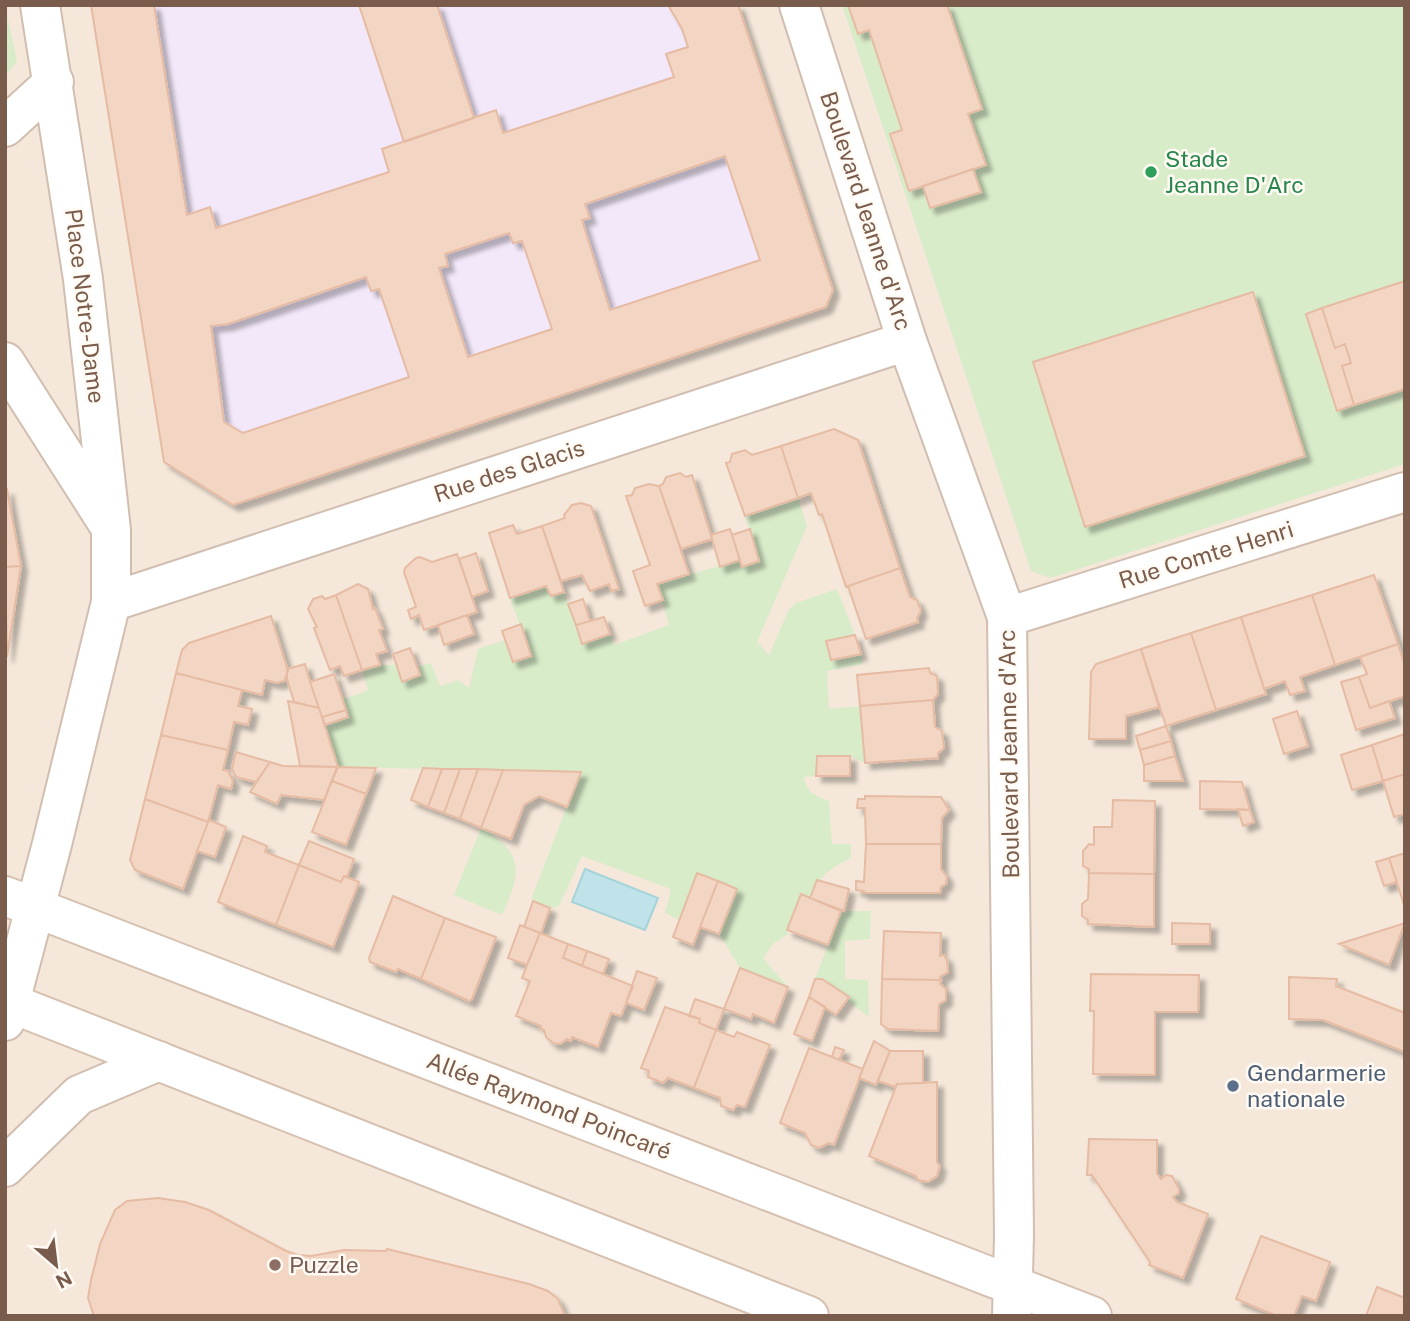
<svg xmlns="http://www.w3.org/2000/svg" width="1410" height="1321" font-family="'Public Sans',sans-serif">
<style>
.residential{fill:#f5e8da}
.education{fill:#f3e8fa}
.green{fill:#d8ecc9}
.water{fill:#bfe3e8;stroke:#a5d3da;stroke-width:2}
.building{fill:#f3d5c3;stroke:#e6bba3;stroke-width:2;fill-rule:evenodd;filter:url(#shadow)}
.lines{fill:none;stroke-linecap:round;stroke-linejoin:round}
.minor-casing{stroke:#d1beb0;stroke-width:42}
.secondary-casing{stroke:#d6c0b0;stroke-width:42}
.minor{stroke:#fff;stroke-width:38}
.secondary{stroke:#fff;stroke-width:38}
.leisure-dot{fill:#2e9e5b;stroke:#fffaf3;stroke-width:2.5}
.service-dot{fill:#5c6f8a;stroke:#fffaf3;stroke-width:2.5}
.education-dot{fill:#8d6e63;stroke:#fffaf3;stroke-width:2.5}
.labels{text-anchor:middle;stroke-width:5;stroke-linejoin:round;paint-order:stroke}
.leisure-label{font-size:23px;fill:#27864d;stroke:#fffaf3;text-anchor:start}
.street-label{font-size:23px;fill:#7a5c4d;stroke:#fffaf3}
.service-label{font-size:23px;fill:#4e5e75;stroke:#fffaf3;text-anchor:start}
.education-label{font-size:23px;fill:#785e54;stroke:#fffaf3;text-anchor:start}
</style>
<defs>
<filter id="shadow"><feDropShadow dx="6" dy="6" stdDeviation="2" flood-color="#0004"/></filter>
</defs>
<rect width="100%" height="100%" fill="#fdf6ec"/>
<path class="residential" d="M5,5H1405V1316H5Z"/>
<path class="education" d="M91,5H738L833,290L826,307L233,505Z"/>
<path class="green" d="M5,5L17,61L5,77Z
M842,5H1405V464L1050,578L1031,571Z
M798,498L807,526L757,642L769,655L789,609L796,603L837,589L855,635L826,641L831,659L861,654L863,664L827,671L829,709L860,706L865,763L850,756H818L816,776L804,777C807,792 815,796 829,801L832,844H851V858C829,869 820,875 810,898L801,895L787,935L773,944L763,958L788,987L740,968L719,934L737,889L698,873L679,920L665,913L671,889L582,856L559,906L550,908L533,901L532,897L580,772L338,767L325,725L348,717L342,700L368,690L362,670L380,665H396L403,681L420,676L417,667L431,663L440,686L458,680L469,688L478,649L505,640L513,662L531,656L510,598L546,586L551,596L564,592L582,644L610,634L614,645L669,625L657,584L740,560L742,567L759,561L745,516Z
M481,828C525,852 521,874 502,915L454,895Z
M841,911H871L870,939L845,941V979L868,980L869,1017L847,1000L848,997L822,979H815Z"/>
<path class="water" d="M585,869L658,898L645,930L572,902Z"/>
<path class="building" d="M91,5H154L187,215L210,207L216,228L389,172L382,149L496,110L503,133L674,77L666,54L688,47L682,29L668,5H738L833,290L826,307L233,505L164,462ZM725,156L760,260L610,310L582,220L590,218L585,204ZM509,233L513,243L522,241L552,329L468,357L439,268L448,266L445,254ZM366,277L371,291L379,289L409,377L243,433L224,422L211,326L228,324Z
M359,5H437L474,118L404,142Z
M848,5H947L982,109L968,114L986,165L909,191L890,134L902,130L869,30L858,34Z
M973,169L981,192L930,208L923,186Z
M1405,281V389L1354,405L1342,366L1351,363L1345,344L1335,348L1322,308Z
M1253,292L1305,456L1085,527L1033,362Z
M1322,308L1335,348L1345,344L1351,363L1342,366L1354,405L1337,411L1306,314Z
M834,429L858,440L900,568L846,587L822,514L819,515L811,493L798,498L781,446Z
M781,446L798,498L745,516L726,463L730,462L732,454L745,450L752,455Z
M680,473L686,477L692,475L712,539L681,549L659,486L663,484L666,477Z
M649,484L659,486L689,574L657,584L663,600L645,606L633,571L650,565L626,496L632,495L635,488Z
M7,489L21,566L5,567V490Z
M581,503L591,506L619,589L611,591L609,584L590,591L582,575L561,581L542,526L565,518L564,515L572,505Z
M513,525L517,534L542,526L564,592L551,596L546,586L510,598L489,533Z
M730,529L740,560L720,567L711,535Z
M750,529L759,561L742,567L732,535Z
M476,553L488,591L472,597L459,559Z
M457,554L477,612L424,630L419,615L411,619L408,610L416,607L404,572L405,568L416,558L420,557L432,562Z
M21,566L7,657L5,567Z
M900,568L910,597L917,600L921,611L917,618L918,622L866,639L848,586Z
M1374,575L1398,644L1335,665L1312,595Z
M358,584L368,589L373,609L375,608L383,629L379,630L387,651L376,654L380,665L362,670L336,595Z
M336,595L362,670L344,676L340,666L330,670L314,628L317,627L308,609L313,599L322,596L325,599Z
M1312,595L1335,665L1300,677L1305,691L1290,695L1285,681L1264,689L1241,617Z
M583,599L590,621L576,625L568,604Z
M467,615L474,634L444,645L438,625Z
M271,616L288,671L284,681L277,683L265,680L262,695L176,673L182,650L189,643Z
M604,617L610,634L582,644L576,625Z
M1241,617L1266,694L1216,710L1191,633Z
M521,624L531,656L513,662L502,631Z
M1191,633L1216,710L1166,726L1141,649Z
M855,635L861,654L831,660L826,641Z
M1398,644L1405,666V696L1370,708L1359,677L1367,674L1360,657Z
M410,648L420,675L402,682L393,654Z
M1141,649L1159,707L1126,716V739H1089L1091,672L1096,664Z
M305,664L310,682L319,708L294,702L287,679V669Z
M929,668L930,673L937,676L938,694L933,700L860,706L857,675Z
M176,673L242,690L238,706L252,709L248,725L234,722L228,750L161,735Z
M334,674L346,710L322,717L310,682Z
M1359,677L1370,708L1389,701L1395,718L1356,730L1341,682Z
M933,700L935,727L942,731L944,748L938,753V758L865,763L860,706Z
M288,701L319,708L338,767L300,766Z
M346,710L348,717L325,725L322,717Z
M1297,711L1308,746L1284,754L1273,719Z
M1166,726L1171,741L1140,750L1136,736Z
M1405,734V774L1383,781L1372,745Z
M161,735L228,750L223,770L228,771L233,781L231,789L218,785L208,822L145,799Z
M1171,741L1175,756L1144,765L1140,750Z
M1372,745L1383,781L1352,790L1341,755Z
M236,752L270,762L256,782L236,777L232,769Z
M817,756H850V776H816Z
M1175,756L1183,781H1144V765Z
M270,762L283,766L337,767L324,800L281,795L277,804L250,792Z
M338,767L376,768L366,794L332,781Z
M423,768L442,769L428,807L411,800Z
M442,769H460L444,813L428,807Z
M460,769H478L460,819L444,813Z
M478,769L503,770L481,828L460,819Z
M503,770L549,771L581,772L567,807L539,796L524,805L511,839L481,828Z
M1405,774V814L1394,817L1383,781Z
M332,781L366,794L346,845L312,832Z
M1200,781L1242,782L1250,810L1200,809Z
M865,796L941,797L949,810L942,818L941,844H866L865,808H857L858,799H865Z
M145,799L208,822L183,889L135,870L130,860Z
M1113,800L1155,801L1154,874L1089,873V869L1083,866V851L1089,844L1094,845V827H1112Z
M1238,809L1250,810L1254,822L1243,826Z
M209,820L226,827L215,857L197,851Z
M243,836L267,846L265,852L299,865L276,925L218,902Z
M309,841L354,859L347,877L344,876L341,882L299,865Z
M866,844H941V869L947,877L946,884L941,887L940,893H863L864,891L856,890V881L864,882Z
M1405,853V904L1404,905L1389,858Z
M1389,858L1397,882L1384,886L1376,862Z
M299,865L341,882L344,876L359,882L333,947L276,925Z
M697,873L718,881L693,945L673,937Z
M1089,873L1154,874V927L1088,924V920L1082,916V904L1088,899Z
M817,880L849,889L844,911L810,898Z
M718,881L737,889L719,934L700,927Z
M801,894L841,911L828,945L787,930Z
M393,896L445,918L421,979L398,969L396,972L370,962L369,958Z
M533,901L550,908L541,933L524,927Z
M445,918L496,937L472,999L469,1001L421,979Z
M1172,923L1210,924V944H1172Z
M1405,923L1389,965L1339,944Z
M520,925L540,933L527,965L508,958Z
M884,931L941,933L940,956L944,955L947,960L948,972L940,977L941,980L882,979Z
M540,933L568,944L563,958L633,986L621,1016L611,1013L598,1047L572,1037L571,1041L567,1039L560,1044L553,1043L546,1037L544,1030L540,1028L541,1026L516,1016L530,981L522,978Z
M568,944L587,951L582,966L563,958Z
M587,951L609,959L603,974L582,966Z
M740,968L788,987L774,1023L753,1014L751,1019L724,1009Z
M637,971L657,978L644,1010L626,1003Z
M1091,974L1199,975L1198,1012H1155V1075L1093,1074L1094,1011H1090Z
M1289,977L1337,979L1336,986L1405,1013V1052L1323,1020L1289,1019Z
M815,979H822L849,997L836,1015L809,997Z
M882,979L941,980L940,984L946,989V1000L939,1004L938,1031L888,1029L881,1024Z
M809,997L825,1007L812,1041L794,1034Z
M695,999L724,1009L716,1030L699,1023L700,1019L689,1016Z
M665,1007L700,1019L699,1023L716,1030L694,1088L668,1078L663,1083L648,1077L649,1071L641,1068Z
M716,1030L734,1037L737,1032L770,1045L745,1107L737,1105L733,1110L721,1106L720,1098L694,1088Z
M874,1041L890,1051L876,1085L859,1078Z
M835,1047L844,1050L839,1060L832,1057Z
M809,1048L863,1069L834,1145L829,1143L819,1148L811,1145L805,1133L780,1123Z
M890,1051H923V1083L897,1084L895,1087L878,1081Z
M937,1082V1162L940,1166L937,1176L928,1182L918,1180L916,1176L869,1156L897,1084Z
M1089,1139L1157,1140V1174L1161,1179L1166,1175L1172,1176L1179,1189V1193L1173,1197L1177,1202L1208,1214L1183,1278L1149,1265L1150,1262L1092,1175H1087Z
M158,1198L185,1202L209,1210L286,1251L298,1255L311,1256L344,1250L386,1251L387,1249L529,1284L548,1291L558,1299L565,1316H94L88,1298L91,1280L100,1244L115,1210L127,1201Z
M1261,1236L1330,1262L1316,1301L1302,1296L1294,1316H1277L1236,1299Z
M1377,1287L1405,1298V1316H1366Z"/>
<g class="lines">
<g class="minor-casing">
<path id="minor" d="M799,5L907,341L1007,617L1014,1235L1012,1316
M5,127L54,82
M5,362L107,522
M111,602L907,341
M1007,617L1405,492
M5,1021L52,844L111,602V530L83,279L40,5
M5,1167L79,1095L159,1061"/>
</g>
<g class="secondary-casing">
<path id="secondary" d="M5,896L1092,1316
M5,1001L809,1316"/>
</g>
<use href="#minor" class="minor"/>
<use href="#secondary" class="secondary"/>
</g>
<circle class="leisure-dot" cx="1151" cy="172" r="7"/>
<circle class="service-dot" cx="1233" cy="1086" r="7"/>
<circle class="education-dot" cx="275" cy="1265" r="7"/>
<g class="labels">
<g class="leisure-label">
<text x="1165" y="167">Stade<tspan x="1165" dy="26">Jeanne D'Arc</tspan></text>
</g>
<g class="street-label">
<text transform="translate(866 211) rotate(72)" y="8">Boulevard Jeanne d'Arc</text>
<text transform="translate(85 306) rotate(83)" y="8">Place Notre-Dame</text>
<text transform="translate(509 471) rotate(-18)" y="8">Rue des Glacis</text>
<text transform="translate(1206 555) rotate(-17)" y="8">Rue Comte Henri</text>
<text transform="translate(1009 754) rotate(-91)" y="8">Boulevard Jeanne d'Arc</text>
<text transform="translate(549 1106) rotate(21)" y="8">Allée Raymond Poincaré</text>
</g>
<g class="service-label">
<text x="1247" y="1081">Gendarmerie<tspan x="1247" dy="26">nationale</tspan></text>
</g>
<g class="education-label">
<text x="289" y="1273">Puzzle</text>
</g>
</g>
<rect width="1410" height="1321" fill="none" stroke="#7a5c4d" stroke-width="14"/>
<g transform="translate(56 1265) rotate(152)" stroke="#fffaf3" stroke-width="5" paint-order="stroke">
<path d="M0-5L12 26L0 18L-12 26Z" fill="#7a5c4d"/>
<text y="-10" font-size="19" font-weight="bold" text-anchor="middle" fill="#7a5c4d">N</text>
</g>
</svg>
